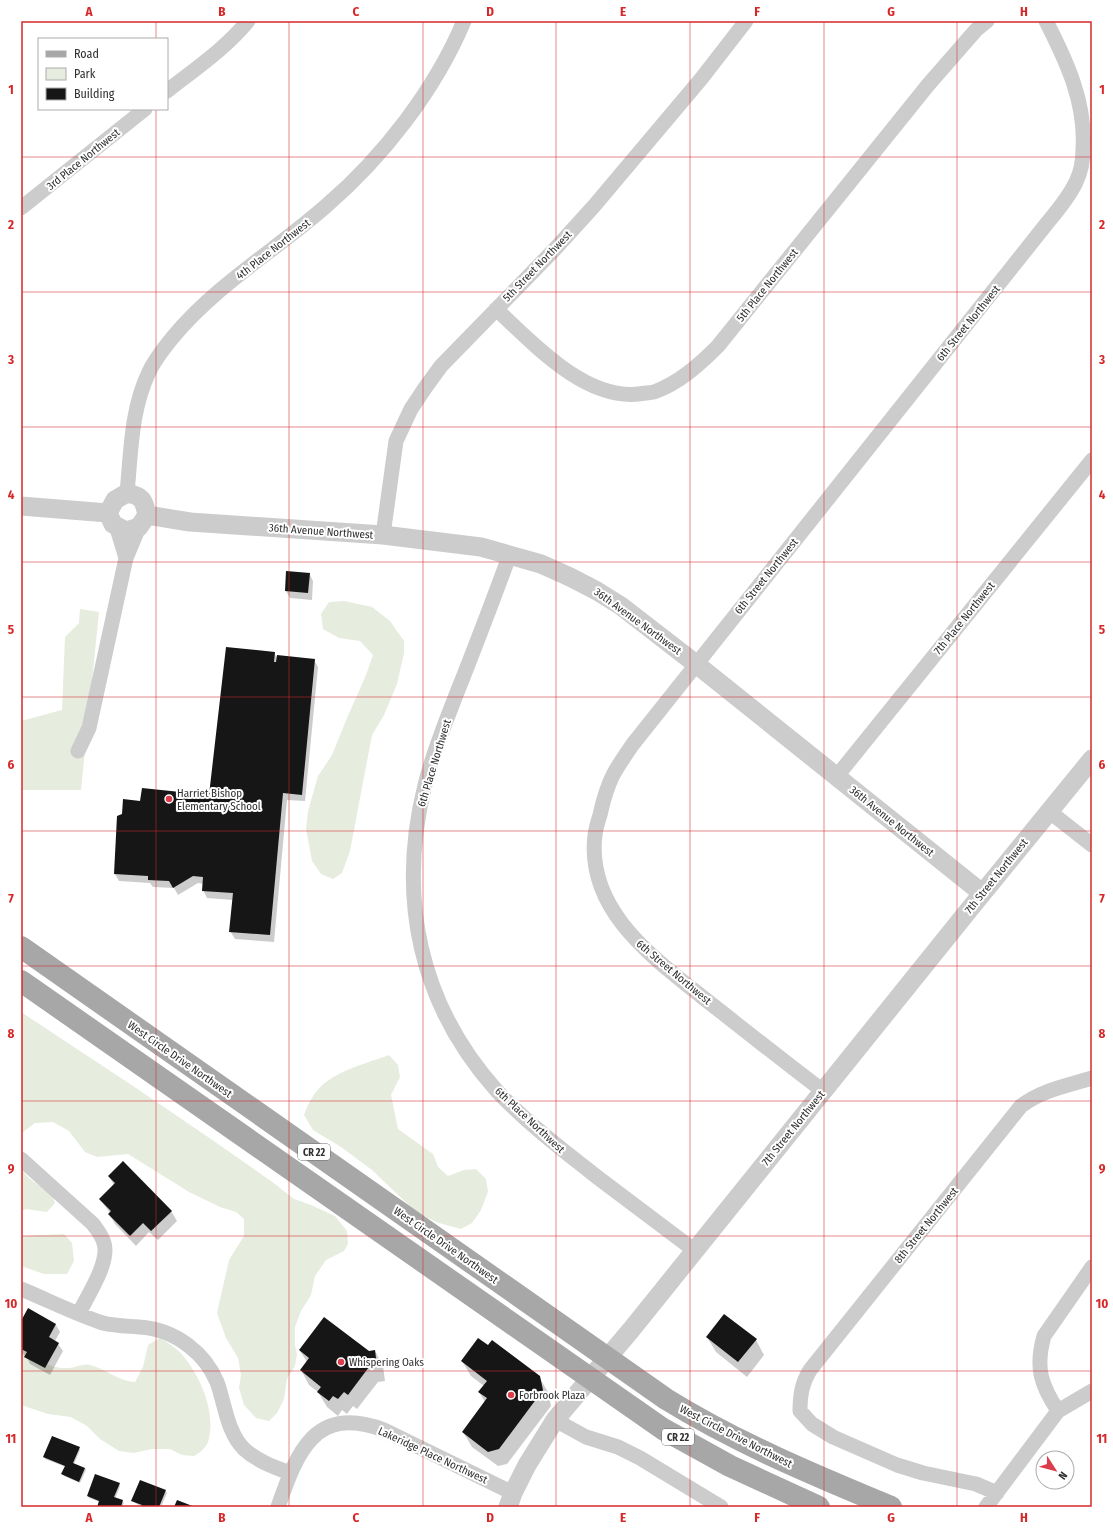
<svg xmlns="http://www.w3.org/2000/svg" width="1113" height="1528" font-family="'Fira Sans Condensed',sans-serif">
<style>
.green{fill:#e6ecde}
.shadow{fill:#0003}
.building{fill:#161616}
.lines{fill:none;stroke-linecap:round;stroke-linejoin:round}
.minor{stroke:#ccc;stroke-width:15}
.tertiary{stroke:#ccc;stroke-width:19}
.primary{stroke:#a7a7a7;stroke-width:22}
.grid{fill:none;stroke:#d62828;stroke-width:1;stroke-opacity:0.55}
.poi-dot{fill:#db3d4d;stroke:#fff;stroke-width:1.5}
.labels{text-anchor:middle;stroke-width:4;stroke-linejoin:round;paint-order:stroke}
.shield{fill:#fff;stroke:#6d6d6d;stroke-width:1}
.shield-label{font-size:10px;font-weight:bold;fill:#2f2f2f}
.street-label{font-size:11px;fill:#2f2f2f;stroke:#fff}
.poi-label{font-size:11px;fill:#2f2f2f;stroke:#fff;text-anchor:start}
.neatline{fill:none;stroke:#d62828;stroke-width:1.5}
.grid-label{font-size:13px;text-anchor:middle;font-weight:bold;fill:#d62828}
</style>
<rect width="100%" height="100%" fill="#fff"/>
<path class="green" d="M344,601L372,607L390,621L404,641V653L397,684L384,715L372,735L350,851L342,873L333,879L321,874L312,861L306,829L308,811L318,776L332,755L347,718L366,675L373,655L360,641L339,638L323,629L321,614L329,602Z
M80,609L99,612L81,790H21V721L62,710L65,637L79,623Z
M21,1012L133,1086L208,1137L271,1181L294,1199L311,1205L335,1216L347,1231L348,1244L344,1251L326,1260L315,1276L311,1295L301,1311L295,1327V1345L297,1354L295,1366L287,1379L284,1399L277,1413L269,1421L256,1418L244,1405L239,1388L241,1375L238,1358L226,1338L217,1313L229,1260L244,1236V1219L236,1212L220,1207L189,1192L128,1154L97,1157L85,1152L69,1131L53,1122L35,1123L23,1132L21,1135Z
M389,1055L398,1065L400,1077L391,1095L398,1129L433,1154L438,1167L448,1176L464,1170L476,1169L486,1179L488,1192L481,1210L472,1223L461,1229L439,1223L417,1213L372,1170L341,1147L313,1130L304,1115C308,1103 316,1089 326,1082C343,1069 370,1062 389,1055Z
M21,1165C24,1180 41,1184 51,1194C53,1197 54,1200 55,1203L47,1212L26,1209L21,1211Z
M21,1234L23,1236L64,1234L72,1243L74,1261L67,1274H44L21,1266Z
M160,1338C168,1343 178,1349 184,1357C201,1378 215,1411 209,1438C208,1446 201,1452 194,1456L182,1455L170,1449H152L134,1453L119,1451L100,1439L87,1426L71,1417L48,1414L21,1405V1340C36,1357 44,1369 69,1368C75,1368 84,1363 90,1365C106,1369 118,1381 135,1382L143,1367L148,1345Z"/>
<path class="shadow" d="M309,573L313,581L312,600L290,598L286,591Z
M274,653L278,659L314,660L318,667L305,801L287,800L274,942L235,939L230,931L233,900L207,898L203,890L204,884L198,883L178,895L174,888L153,887L150,883L119,881L115,874L141,803L210,796Z
M109,1177L171,1211L177,1221L158,1240L149,1232L136,1246L115,1224L109,1214L110,1213L100,1199L114,1185Z
M21,1322L56,1325L60,1332L55,1341L58,1344L63,1351L50,1375L30,1364L26,1356L21,1353Z
M707,1337L756,1340L764,1355L747,1377L716,1352Z
M300,1351H375L383,1366L385,1381L378,1382L357,1409L353,1406L347,1414L342,1410L338,1416L327,1407L318,1392L309,1385L301,1370L307,1362Z
M462,1361L539,1377L548,1392L551,1406L507,1464L498,1466L472,1447L463,1432L485,1402L479,1392L484,1386L471,1376Z
M79,1448L80,1450L74,1464L85,1468L86,1470L80,1483L64,1476L62,1474L66,1467L45,1459L44,1457Z
M95,1475L119,1484L120,1486L115,1499L122,1501L124,1503L122,1507H98L100,1502L89,1498L88,1496Z
M165,1491L167,1493L161,1507H142L132,1501Z"/>
<path class="building" d="M286,571L310,573L308,593L285,591Z
M226,647L275,652L274,662H276L277,655L315,659L302,795L283,793L270,935L229,932L233,893L202,891L203,877L193,876L173,888L169,881L148,880V876L114,874L117,816L122,814L123,799L140,801L142,788L209,795Z
M123,1161L172,1211L151,1231L143,1223L130,1236L108,1214L111,1211L99,1199L115,1183L108,1176Z
M28,1308L56,1324L49,1337L59,1343L45,1368L24,1357L27,1352L21,1349V1321Z
M724,1314L757,1339L738,1362L706,1337Z
M324,1317L369,1351L375,1350L377,1366L369,1367L348,1395L344,1392L338,1399L333,1396L329,1401L317,1392L321,1387L300,1370L309,1358L299,1350Z
M478,1338L488,1345L492,1340L540,1376L543,1390L499,1449L488,1452L462,1432L487,1398L478,1392L487,1381L461,1361Z
M52,1436L80,1447L73,1463L85,1468L79,1482L61,1474L65,1466L43,1457Z
M95,1474L120,1483L114,1497L123,1500L121,1507H97L99,1501L87,1496Z
M140,1480L166,1490L159,1507H141L142,1505L131,1501Z
M177,1500L195,1507H174Z"/>
<g class="lines">
<path class="minor" d="M167,91C195,69 225,49 248,21
M21,208L145,109
M496,309C533,343 584,400 639,394C643,393 649,393 654,392C679,383 699,365 718,346L928,85L976,30L987,21
M127,493C131,452 131,409 149,372C155,359 164,348 173,337C216,285 276,250 326,206C383,157 435,90 464,21
M116,525L126,558L139,527
M383,535L396,441L411,409L425,388L441,366L555,249L594,206L701,79L746,21
M510,554C493,600 476,645 458,690C446,721 433,752 425,785C397,897 419,1004 497,1091C528,1124 565,1152 601,1180C632,1203 663,1227 694,1250
M78,751L89,728L126,558
M837,776L1092,460
M1050,812L1092,845
M823,1091C782,1060 742,1028 701,996C651,956 586,909 595,835C596,828 598,821 600,815C603,801 607,787 613,775C619,764 626,754 633,744L1048,222C1058,210 1069,197 1076,182C1081,172 1083,160 1083,149C1086,103 1067,62 1046,21
M21,1159L93,1224C97,1230 102,1235 104,1243C110,1262 88,1295 79,1313
M21,1289C48,1300 75,1314 103,1323C115,1326 127,1326 139,1327C157,1328 175,1335 189,1346C201,1355 211,1368 217,1382C225,1404 227,1432 244,1449C257,1461 274,1467 290,1473
M1058,1411C1041,1385 1035,1368 1044,1336L1092,1267
M555,1420L586,1437L618,1447L640,1458L721,1507
M997,1493L976,1484L923,1473L897,1465L833,1437L812,1424L800,1411C800,1395 802,1383 810,1370L1021,1106C1042,1090 1066,1086 1092,1078
M278,1507C297,1452 315,1404 384,1430L513,1493
M986,1507L1058,1411L1092,1391"/>
<path class="tertiary" d="M127,493C142,496 144,500 147,515L139,527L126,531L113,524L108,513L115,500Z
M21,506L108,513
M147,515L190,522L383,535L481,547L541,564L570,577L597,591L621,606L696,664L982,893
M508,1507L513,1493L527,1465L555,1420L631,1330L968,911L1092,759"/>
<path class="primary" d="M21,947L666,1399C737,1443 814,1475 891,1507
M21,981L663,1429L730,1466L819,1507"/>
</g>
<path class="grid" d="M156,21V39M289,21V1507M423,21V1507M556,21V1507M690,21V1507M824,21V1507M957,21V1507M156,109V1507M21,157H1092M21,292H1092M21,427H1092M21,562H1092M21,697H1092M21,831H1092M21,966H1092M21,1101H1092M21,1236H1092M21,1371H1092"/>
<g class="poi-dot">
<circle cx="169" cy="799" r="4"/>
<circle cx="341" cy="1362" r="4"/>
<circle cx="511" cy="1395" r="4"/>
</g>
<g class="labels">
<g class="shield">
<rect x="298" y="1144" width="32" height="16" rx="3"/>
<rect x="662" y="1429" width="32" height="16" rx="3"/>
</g>
<g class="shield-label">
<text x="314" y="1156">CR 22</text>
<text x="678" y="1441">CR 22</text>
</g>
<g class="street-label">
<text transform="translate(83 159) rotate(-39)" y="4">3rd Place Northwest</text>
<text transform="translate(273 249) rotate(-38)" y="4">4th Place Northwest</text>
<text transform="translate(537 266) rotate(-46)" y="4">5th Street Northwest</text>
<text transform="translate(767 285) rotate(-51)" y="4">5th Place Northwest</text>
<text transform="translate(968 323) rotate(-51)" y="4">6th Street Northwest</text>
<text transform="translate(321 531) rotate(4)" y="4">36th Avenue Northwest</text>
<text transform="translate(766 576) rotate(-51)" y="4">6th Street Northwest</text>
<text transform="translate(964 618) rotate(-51)" y="4">7th Place Northwest</text>
<text transform="translate(638 621) rotate(36)" y="4">36th Avenue Northwest</text>
<text transform="translate(434 763) rotate(-73)" y="4">6th Place Northwest</text>
<text transform="translate(892 821) rotate(39)" y="4">36th Avenue Northwest</text>
<text transform="translate(996 876) rotate(-51)" y="4">7th Street Northwest</text>
<text transform="translate(674 972) rotate(40)" y="4">6th Street Northwest</text>
<text transform="translate(180 1059) rotate(35)" y="4">West Circle Drive Northwest</text>
<text transform="translate(530 1120) rotate(43)" y="4">6th Place Northwest</text>
<text transform="translate(793 1128) rotate(-51)" y="4">7th Street Northwest</text>
<text transform="translate(926 1225) rotate(-51)" y="4">8th Street Northwest</text>
<text transform="translate(446 1245) rotate(35)" y="4">West Circle Drive Northwest</text>
<text transform="translate(736 1436) rotate(27)" y="4">West Circle Drive Northwest</text>
<text transform="translate(433 1455) rotate(25)" y="4">Lakeridge Place Northwest</text>
</g>
<g class="poi-label">
<text x="177" y="797">Harriet Bishop<tspan x="177" dy="13">Elementary School</tspan></text>
<text x="349" y="1366">Whispering Oaks</text>
<text x="519" y="1399">Forbrook Plaza</text>
</g>
</g>
<rect width="1113" height="1528" fill="none" stroke="#ffffff" stroke-width="44"/>
<rect x="38" y="38" width="130" height="72" fill="#ffffff" stroke="#acacac"/>
<rect x="46" y="51" width="20" height="6" fill="#a7a7a7" stroke="#acacac"/>
<text x="74" y="58" font-size="12" fill="#2f2f2f">Road</text>
<rect x="46" y="68" width="20" height="12" fill="#e6ecde" stroke="#acacac"/>
<text x="74" y="78" font-size="12" fill="#2f2f2f">Park</text>
<rect x="46" y="88" width="20" height="12" fill="#161616" stroke="#acacac"/>
<text x="74" y="98" font-size="12" fill="#2f2f2f">Building</text>
<g transform="translate(1055 1470) rotate(126)"><circle r="19" fill="#ffffff" stroke="#acacac"/>
<path d="M0-3L7 15L0 10L-7 15Z" fill="#db3d4d"/>
<text y="-6" font-size="11" font-weight="bold" text-anchor="middle" fill="#2f2f2f">N</text>
</g>
<rect x="22" y="22" width="1069" height="1484" class="neatline"/>
<g class="grid-label">
<text x="89" y="16">A</text>
<text x="222" y="16">B</text>
<text x="356" y="16">C</text>
<text x="490" y="16">D</text>
<text x="623" y="16">E</text>
<text x="757" y="16">F</text>
<text x="891" y="16">G</text>
<text x="1024" y="16">H</text>
<text x="11" y="94">1</text>
<text x="1102" y="94">1</text>
<text x="11" y="229">2</text>
<text x="1102" y="229">2</text>
<text x="11" y="364">3</text>
<text x="1102" y="364">3</text>
<text x="11" y="499">4</text>
<text x="1102" y="499">4</text>
<text x="11" y="634">5</text>
<text x="1102" y="634">5</text>
<text x="11" y="769">6</text>
<text x="1102" y="769">6</text>
<text x="11" y="903">7</text>
<text x="1102" y="903">7</text>
<text x="11" y="1038">8</text>
<text x="1102" y="1038">8</text>
<text x="11" y="1173">9</text>
<text x="1102" y="1173">9</text>
<text x="11" y="1308">10</text>
<text x="1102" y="1308">10</text>
<text x="11" y="1443">11</text>
<text x="1102" y="1443">11</text>
<text x="89" y="1522">A</text>
<text x="222" y="1522">B</text>
<text x="356" y="1522">C</text>
<text x="490" y="1522">D</text>
<text x="623" y="1522">E</text>
<text x="757" y="1522">F</text>
<text x="891" y="1522">G</text>
<text x="1024" y="1522">H</text>
</g>
</svg>
